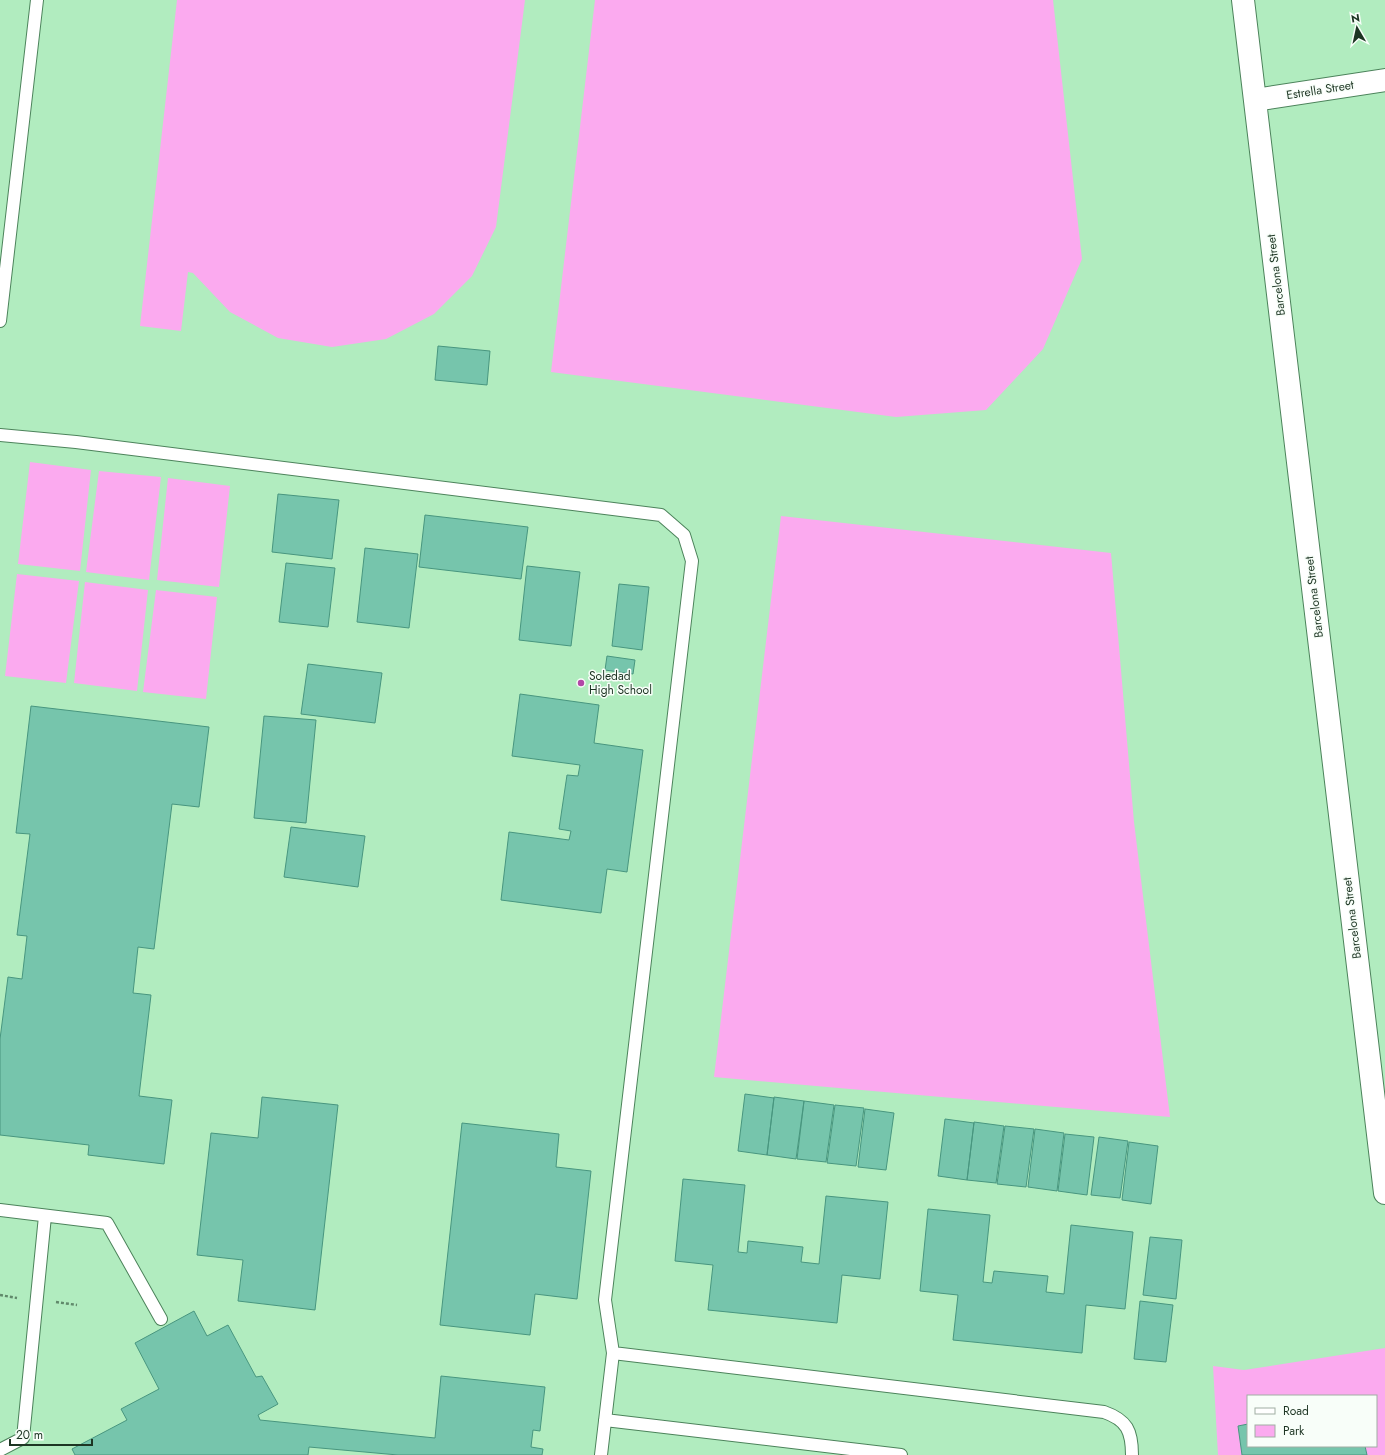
<svg xmlns="http://www.w3.org/2000/svg" width="1385" height="1455" font-family="Jost,sans-serif">
<style>
.green{fill:#fbaaef;fill-rule:evenodd}
.building{fill:#76c5ac;stroke:#48967f}
.lines{fill:none;stroke-linecap:round;stroke-linejoin:round}
.lane-casing{stroke:#4c835b;stroke-width:14}
.street-casing{stroke:#4c835b;stroke-width:24}
.path{stroke:#61896b;stroke-width:2.5;stroke-dasharray:3 2;stroke-linecap:butt}
.lane{stroke:#fff;stroke-width:12}
.street{stroke:#fff;stroke-width:22}
.poi-dot{fill:#b247a7;stroke:#f8fef9;stroke-width:1.5}
.labels{text-anchor:middle;stroke-width:3;stroke-linejoin:round;paint-order:stroke}
.street-label{font-size:12px;fill:#1d3523;stroke:#f8fef9}
.poi-label{font-size:12px;fill:#1d3523;stroke:#f8fef9;text-anchor:start}
</style>
<rect width="100%" height="100%" fill="#b1ecbf"/>
<path class="green" d="M177,0H525L496,227L472,276L434,314L386,339L332,347L278,338L230,312L193,273L188,272L181,331L140,326Z
M595,0H1053L1082,259L1043,349L986,410L896,417L551,372Z
M30,462L91,470L80,571L18,564Z
M99,471L161,477L149,580L86,572Z
M168,478L230,486L219,587L157,580Z
M781,516L1111,553L1134,822L1170,1117L714,1077Z
M17,574L79,581L66,683L5,676Z
M85,582L148,590L137,691L74,683Z
M156,590L217,597L206,699L143,692Z
M1385,1348V1455H1218L1213,1366L1244,1370ZM1248,1396H1376V1446H1248Z"/>
<path class="building" d="M438,346L490,351L487,385L435,380Z
M278,494L339,500L332,559L272,552Z
M425,515L528,527L521,579L419,567Z
M365,548L418,554L409,628L357,622Z
M286,563L335,568L328,627L279,622Z
M527,566L580,572L571,646L519,640Z
M619,584L649,587L642,650L612,646Z
M607,656L635,660L633,674L605,670Z
M308,664L382,673L375,723L301,714Z
M520,694L599,705L594,743L643,750L627,872L607,869L601,913L501,900L509,832L569,840L571,831L559,829L567,775L578,776L580,765L512,756Z
M31,706L209,727L199,807L172,804L154,949L138,947L133,993L151,995L139,1096L172,1100L164,1164L88,1155L89,1145L0,1135V1039L8,977L22,979L27,936L17,935L30,834L16,833Z
M264,716L316,720L306,823L254,818Z
M291,827L365,836L358,887L284,877Z
M745,1094L774,1098L767,1155L738,1151Z
M262,1097L338,1105L315,1310L238,1301L243,1260L197,1255L211,1133L258,1138Z
M774,1097L804,1101L796,1159L767,1155Z
M804,1101L834,1105L826,1162L797,1159Z
M835,1105L864,1108L856,1166L827,1163Z
M865,1109L894,1113L886,1170L858,1167Z
M945,1119L974,1123L967,1180L938,1176Z
M974,1122L1004,1126L996,1183L967,1180Z
M462,1123L559,1134L556,1167L591,1171L577,1299L535,1294L530,1335L440,1325Z
M1005,1126L1034,1129L1026,1187L997,1184Z
M1035,1129L1064,1133L1057,1191L1028,1187Z
M1065,1134L1094,1137L1087,1195L1058,1191Z
M1099,1137L1128,1141L1120,1198L1091,1195Z
M1129,1142L1158,1146L1151,1204L1122,1200Z
M683,1179L745,1185L738,1252L747,1253L748,1241L803,1247L801,1262L819,1264L826,1196L888,1202L880,1279L842,1275L837,1323L708,1310L713,1265L675,1261Z
M928,1209L990,1215L983,1282L992,1283L994,1271L1048,1276L1046,1292L1064,1294L1071,1225L1133,1232L1125,1309L1086,1305L1082,1353L953,1340L958,1295L920,1291Z
M1150,1237L1182,1240L1176,1299L1143,1295Z
M1140,1301L1173,1305L1166,1362L1134,1359Z
M194,1311L207,1336L228,1325L256,1377L262,1376L278,1404L258,1415L260,1420L435,1438L441,1376L545,1387L540,1431L533,1430L531,1447L543,1449L542,1455H398L309,1447L308,1455H75L72,1449L127,1420L121,1409L159,1389L135,1343Z
M1248,1424V1446H1365L1367,1455H1242L1238,1426Z"/>
<g class="lines">
<g class="lane-casing">
<path id="lane" d="M0,321L37,0
M0,435L76,442L661,515L684,535L692,561L605,1300L613,1353
M0,1210L107,1223L161,1319
M605,1420L901,1455
M0,1450L23,1438L45,1216
M601,1455L613,1353L1104,1412C1127,1420 1132,1431 1132,1455"/>
</g>
<g class="street-casing">
<path id="street" d="M1243,0L1385,1193
M1255,100L1385,80"/>
</g>
<path class="path" d="M0,1295L17,1298
M56,1302L77,1305"/>
<use href="#lane" class="lane"/>
<use href="#street" class="street"/>
</g>
<circle class="poi-dot" cx="581" cy="683" r="4"/>
<g class="labels">
<g class="street-label">
<text transform="translate(1320 90) rotate(-9)" y="4">Estrella Street</text>
<text transform="translate(1276 275) rotate(-97)" y="4">Barcelona Street</text>
<text transform="translate(1314 597) rotate(-97)" y="4">Barcelona Street</text>
<text transform="translate(1352 918) rotate(-97)" y="4">Barcelona Street</text>
</g>
<g class="poi-label">
<text x="589" y="680">Soledad<tspan x="589" dy="14">High School</tspan></text>
</g>
</g>
<rect x="1247" y="1395" width="130" height="52" fill="#f8fef9" stroke="#a0aea3"/>
<rect x="1255" y="1408" width="20" height="6" fill="#ffffff" stroke="#a0aea3"/>
<text x="1283" y="1415" font-size="12" fill="#1d3523">Road</text>
<rect x="1255" y="1425" width="20" height="12" fill="#fbaaef" stroke="#a0aea3"/>
<text x="1283" y="1435" font-size="12" fill="#1d3523">Park</text>
<g transform="translate(1357 28) rotate(351)" stroke="#f8fef9" stroke-width="3" paint-order="stroke">
<path d="M0-3L7 15L0 10L-7 15Z" fill="#1d3523"/>
<text y="-6" font-size="11" font-weight="bold" text-anchor="middle" fill="#1d3523">N</text>
</g>
<path d="M10 1439v6h82v-6" fill="none" stroke="#1d3523" stroke-width="2"/>
<text x="16" y="1439" font-size="12" fill="#1d3523" stroke="#f8fef9" stroke-width="3" paint-order="stroke">20 m</text>
</svg>
